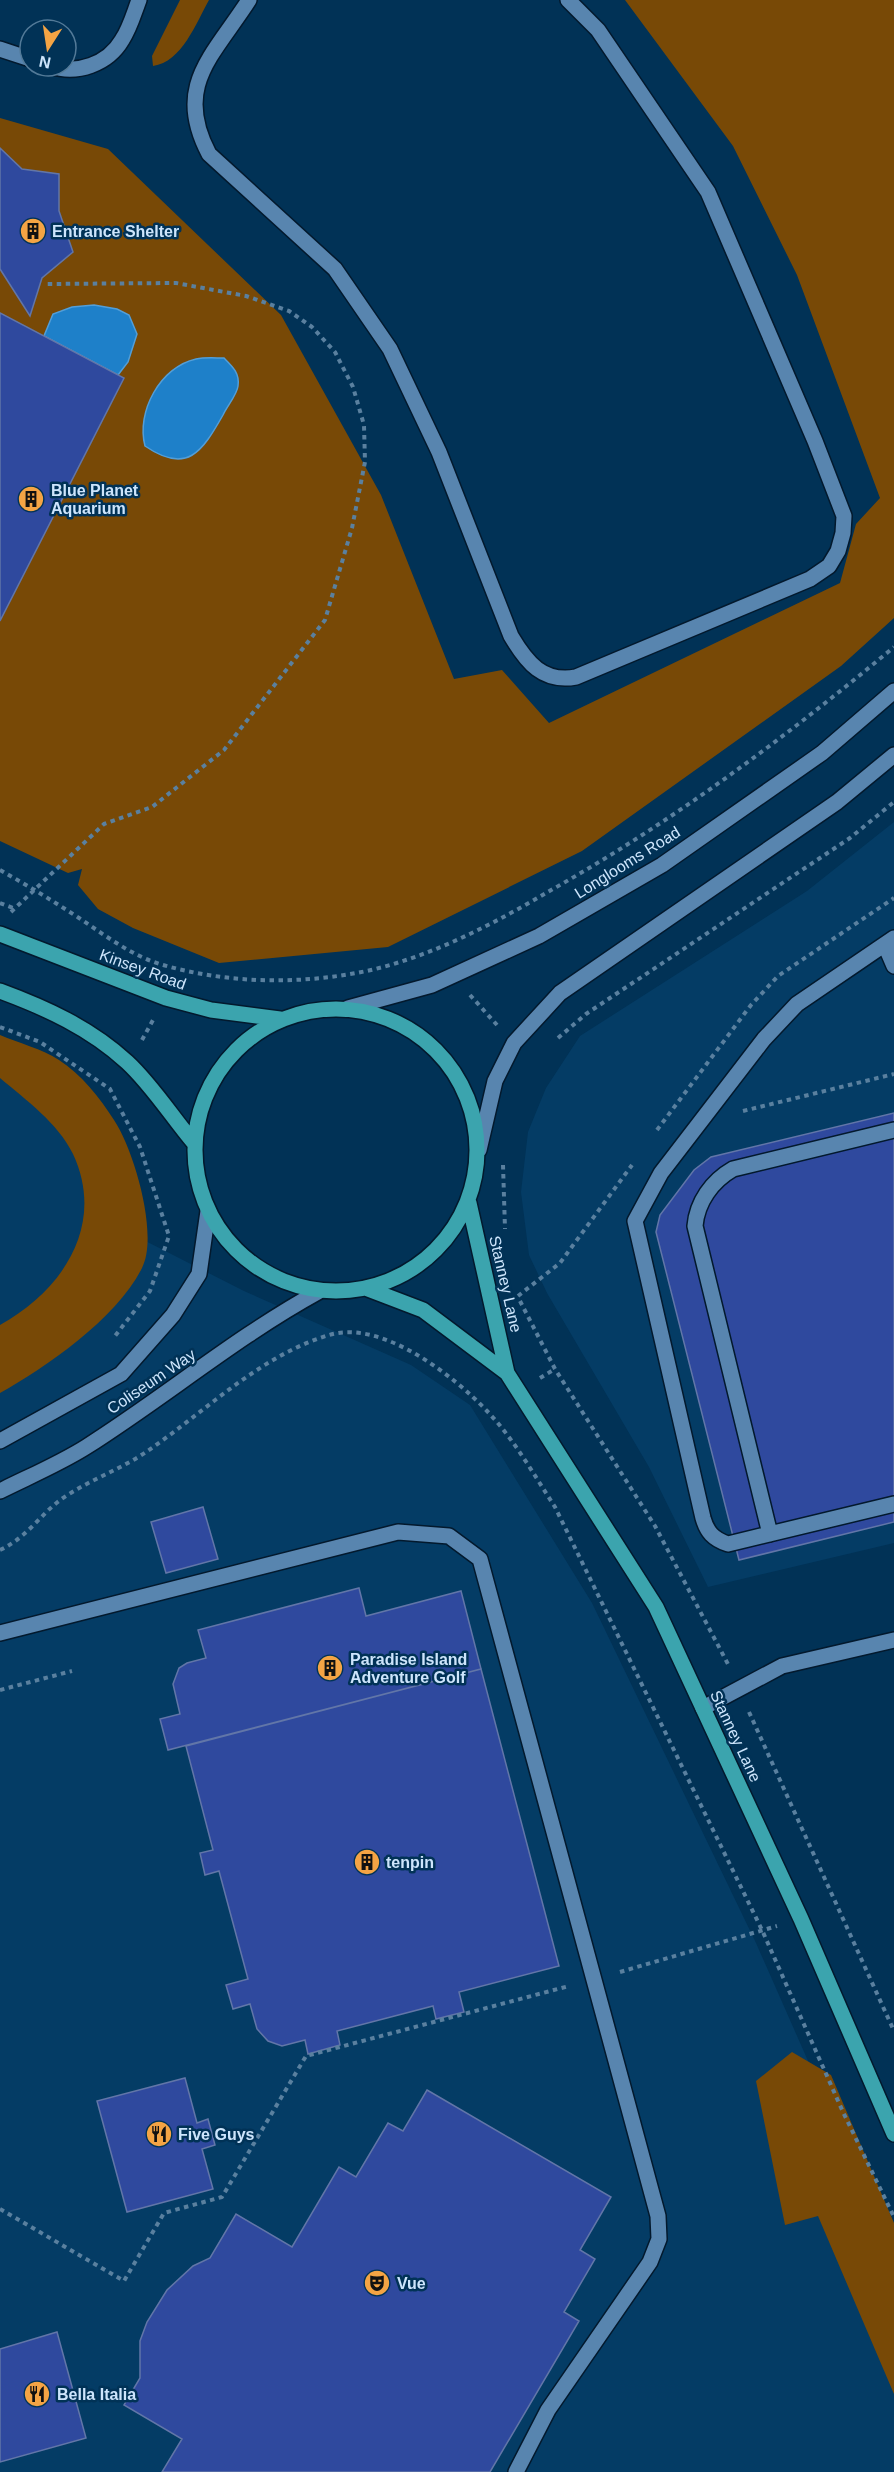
<svg xmlns="http://www.w3.org/2000/svg" width="894" height="2472" font-family="Helvetica,sans-serif">
<style>
.built{fill:#043c65}
.green{fill:#784906}
.water{fill:#1e80c9;stroke:#529ed8;stroke-width:1.5}
.building{fill:#2f499e;stroke:#6276a8;stroke-width:1.5}
.lines{fill:none;stroke-linecap:round;stroke-linejoin:round}
.minor-casing{stroke:#03192d;stroke-width:18}
.major-casing{stroke:#03192d;stroke-width:18}
.path{stroke:#5a809f;stroke-width:4;stroke-dasharray:4.5 4.5;stroke-linecap:butt}
.minor{stroke:#5885af;stroke-width:15}
.major{stroke:#3ba4ae;stroke-width:15}
.labels{text-anchor:middle;stroke-width:5;stroke-linejoin:round;paint-order:stroke}
.poi-label{font-size:16px;font-weight:bold;fill:#cde5fc;stroke:#013256;text-anchor:start}
.street-label{font-size:16px;fill:#cde5fc;stroke:#013256}
</style>
<rect width="100%" height="100%" fill="#013256"/>
<path class="built" d="M894,822V1543L708,1587L649,1467L547,1293L529,1255L521,1192L528,1132L546,1088L580,1036L807,891Z
M0,1058L50,1084L114,1225L244,1291L411,1365L470,1405L592,1603L756,1943L850,2156L894,2269V2472H0Z"/>
<path class="green" d="M180,0H209C196,23 182,62 153,66L152,56Z
M625,0H894V618L841,666L582,851L388,947L219,963L133,928L98,909L78,885L82,869L68,873L0,841V118L108,149L281,315L381,495L454,679L502,670L549,723L840,583L856,524L880,498L797,275L733,146Z
M0,1035C19,1043 42,1049 59,1060C81,1074 100,1098 114,1120C134,1150 159,1235 142,1268C118,1317 47,1367 0,1393V1325C63,1290 106,1225 73,1154C58,1123 26,1100 0,1078Z
M792,2052L831,2075L894,2223V2394L818,2216L785,2225L756,2081Z"/>
<path class="water" d="M94,305L117,309L129,315L137,334L128,362L118,375L44,336L53,314L72,307Z
M224,358C232,366 240,373 238,386C237,395 227,406 223,415C202,452 187,475 145,446C136,412 160,367 196,359C205,357 215,358 224,358Z"/>
<path class="building" d="M0,148L22,169L59,174V211L73,252L42,278L30,316L0,269Z
M0,313L124,378L0,621Z
M894,1113V1522L739,1560L656,1232L660,1215L694,1170L711,1157Z
M203,1507L218,1559L166,1573L151,1522Z
M359,1588L366,1616L461,1591L481,1669L168,1750L160,1719L180,1714L173,1684L179,1668L187,1663L206,1658L198,1630Z
M481,1669L559,1966L459,1992L464,2012L436,2019L433,2006L337,2031L340,2045L308,2054L305,2040L282,2046L268,2041L257,2029L250,2004L233,2009L226,1985L248,1979L219,1871L205,1875L200,1853L213,1850L186,1746Z
M185,2078L197,2123L208,2119L215,2145L202,2149L213,2189L127,2212L97,2101Z
M427,2090L611,2197L580,2250L595,2259L564,2312L579,2321L490,2472H162L182,2439L124,2405L140,2378V2341L147,2322L167,2290L193,2266L210,2258L236,2214L292,2247L339,2167L356,2177L388,2123L403,2131Z
M57,2332L86,2438L0,2462V2349Z"/>
<g class="lines">
<g class="minor-casing">
<path id="minor" d="M249,0C213,56 173,86 209,154L335,269L390,349L439,452L511,636C527,663 543,683 576,677L810,579L829,566L838,551L843,533L844,516L815,441L708,192L598,30L568,0
M0,49L30,59
M51,66C77,75 108,64 122,40C130,28 134,13 139,0
M894,938L797,1004L764,1039L661,1173L635,1221L703,1518C707,1532 713,1539 728,1544L894,1504
M885,945L894,966
M348,1008L432,985L539,936L662,865L822,753L894,691
M479,1150L495,1081L514,1043L560,993L837,802L894,755
M0,1441L121,1374L173,1315L199,1274L208,1211
M0,1491C28,1477 59,1464 86,1447C165,1397 236,1337 318,1292
M770,1534L695,1226C697,1202 712,1181 733,1169L894,1130
M0,1633L398,1532L449,1536L480,1559L658,2216L659,2239L650,2262L548,2410L516,2472
M703,1708L782,1666L894,1640"/>
</g>
<g class="major-casing">
<path id="major" d="M0,934L166,998L211,1010L280,1019
M0,991C46,1008 90,1028 127,1062C152,1085 172,1117 194,1143
M195 1150a141 141 0 1 1 282 0a141 141 0 1 1-282 0Z
M469,1203L507,1373
M368,1289L423,1310L507,1373L656,1607L801,1919L894,2134"/>
</g>
<path class="path" d="M0,870C27,885 53,901 79,918C106,936 132,956 163,965C230,984 303,985 371,970C435,955 497,922 553,889C675,820 786,737 894,647
M0,903L13,908
M11,912L104,824L152,807L224,750L325,620L352,528L365,462L364,425L353,387L335,352L312,327L289,311L246,296L176,283L47,284
M470,995L497,1025
M0,1027L40,1042L110,1089L140,1147L169,1236L150,1291L115,1336
M558,1038L586,1014L850,838L894,802
M142,1040L153,1020
M743,1111L894,1074
M657,1130L751,1005L778,976L894,898
M503,1165L505,1229
M518,1296L560,1263L632,1165
M520,1301L555,1369L655,1526L729,1666
M540,1378L555,1369
M0,1550C31,1535 41,1512 66,1496C92,1479 121,1469 146,1452C205,1412 259,1356 329,1335C381,1319 453,1375 487,1411C514,1439 534,1475 555,1507L762,1930L843,2112L894,2217
M0,1690L72,1671
M749,1712L894,2031
M620,1972L777,1926
M0,2209L124,2281L164,2213L222,2197L306,2056L569,1986"/>
<use href="#minor" class="minor"/>
<use href="#major" class="major"/>
</g>
<defs>
<g id="building-disc" transform="scale(1.35)"><circle r="9.5" fill="#f4a444" stroke="#013256"/><path d="M-4-6H4V6H1V3H-1V6H-4ZM-2.5-4.3h1.7v1.8h-1.7ZM.8-4.3h1.7v1.8H.8ZM-2.5-1h1.7V.8h-1.7ZM.8-1h1.7V.8H.8Z" fill="#111"/></g>
<g id="restaurant-disc" transform="scale(1.35)"><circle r="9.5" fill="#f4a444" stroke="#013256"/><path d="M-5-6h1v4h1v-4h1v4h1v-4h1v5L-1.5 .5V6h-2V.5L-5-1ZM5-6V6H3V1.5H1.5Q1.5-4 5-6Z" fill="#111"/></g>
<g id="theatre-disc" transform="scale(1.35)"><circle r="9.5" fill="#f4a444" stroke="#013256"/><path d="M-5-5.5Q0-4 5-5.5V0Q5 5 0 6Q-5 5-5 0ZM-3.3-2.5H-1v1.5H-3.3ZM1-2.5H3.3v1.5H1ZM-2.8 1Q0 5.5 2.8 1Z" fill="#111"/></g>
</defs>
<g fill-rule="evenodd">
<use href="#building-disc" x="33" y="231"/>
<use href="#building-disc" x="31" y="499"/>
<use href="#building-disc" x="330" y="1668"/>
<use href="#building-disc" x="367" y="1862"/>
<use href="#restaurant-disc" x="159" y="2134"/>
<use href="#theatre-disc" x="377" y="2283"/>
<use href="#restaurant-disc" x="37" y="2394"/>
</g>
<g class="labels">
<g class="poi-label">
<text x="52" y="237">Entrance Shelter</text>
<text x="51" y="496">Blue Planet<tspan x="51" dy="18">Aquarium</tspan></text>
<text x="350" y="1665">Paradise Island<tspan x="350" dy="18">Adventure Golf</tspan></text>
<text x="386" y="1868">tenpin</text>
<text x="178" y="2140">Five Guys</text>
<text x="397" y="2289">Vue</text>
<text x="57" y="2400">Bella Italia</text>
</g>
<g class="street-label">
<text transform="translate(627 862) rotate(-32)" y="6">Longlooms Road</text>
<text transform="translate(143 969) rotate(20)" y="6">Kinsey Road</text>
<text transform="translate(506 1284) rotate(77)" y="6">Stanney Lane</text>
<text transform="translate(151 1381) rotate(-34)" y="6">Coliseum Way</text>
<text transform="translate(736 1736) rotate(65)" y="6">Stanney Lane</text>
</g>
</g>
<g transform="translate(48 48) rotate(192)"><circle r="28" fill="#013256" stroke="#537a98" stroke-width="1.5"/>
<path d="M0-4.5L10 22L0 15L-10 22Z" fill="#f4a444"/>
<text y="-9" font-size="16" font-weight="bold" text-anchor="middle" fill="#cde5fc">N</text>
</g>
</svg>
